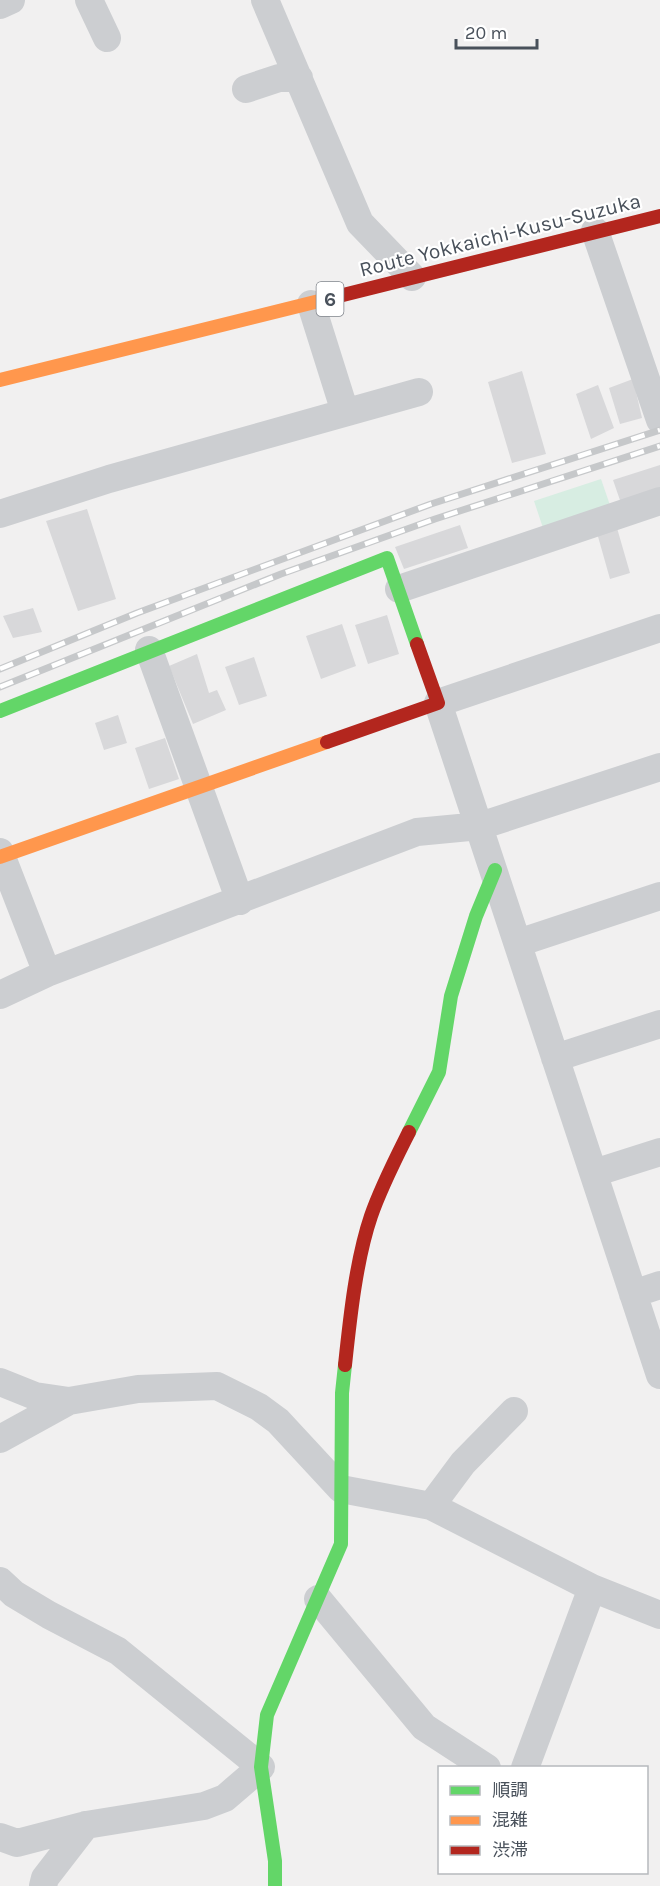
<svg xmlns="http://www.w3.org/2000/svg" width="660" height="1886" font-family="Karla,'Noto Sans JP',sans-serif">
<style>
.green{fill:#d7ede2}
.building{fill:#d8d8da}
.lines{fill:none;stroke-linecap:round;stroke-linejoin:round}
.street{stroke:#ccced1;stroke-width:28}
.fast{stroke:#63d668;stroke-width:14}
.slow{stroke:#ff974d;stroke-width:14}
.jam{stroke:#b3261e;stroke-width:14}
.rail-casing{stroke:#c6c8ca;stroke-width:7}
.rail{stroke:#fff;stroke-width:4.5;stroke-dasharray:14;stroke-linecap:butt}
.labels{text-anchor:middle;stroke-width:4.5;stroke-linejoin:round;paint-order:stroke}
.shield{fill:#fff;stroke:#80858c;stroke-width:1.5}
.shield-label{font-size:20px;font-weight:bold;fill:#49515b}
.street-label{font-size:21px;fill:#49515b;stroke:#fff}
</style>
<rect width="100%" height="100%" fill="#f1f0f0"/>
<path class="green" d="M601,479L611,508L543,528L534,501Z"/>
<path class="building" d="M522,371L546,454L512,463L488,382Z
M633,379L642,418L620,424L609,388Z
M598,385L614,428L591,439L576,394Z
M660,465V493L622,506L613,480Z
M87,509L116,599L78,611L46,521Z
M460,525L468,548L404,569L395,547Z
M617,528L630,573L610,579L597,533Z
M33,608L42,632L13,638L3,616Z
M387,615L399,654L368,664L355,625Z
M342,624L356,666L321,679L306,636Z
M197,654L209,693L217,690L226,710L193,724L169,666Z
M254,657L267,696L239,705L225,667Z
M118,715L127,743L104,750L95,723Z
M165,738L179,779L149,789L135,748Z"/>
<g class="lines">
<path class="street" d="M89,0L107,38
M265,0L360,223L412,277
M0,5L11,0
M246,89L279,78H299
M595,231L660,420
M311,304L345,412
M0,514L109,479L419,392
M399,589L660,501
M660,628L438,703L660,1375
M149,650L240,901
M0,852L47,973
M518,943L660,896
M0,995L47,973L417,832L480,826L660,767
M555,1058L660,1024
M594,1173L660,1152
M633,1294L660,1285
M0,1382L35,1396L69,1401L138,1389L217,1386L259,1407L278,1421L341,1489L431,1506L592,1588L525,1768
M0,1439L69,1401
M431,1506L463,1463L514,1411
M0,1581L14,1594L49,1615L118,1651L261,1767L225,1798L204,1806L86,1825L17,1843L0,1837
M592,1588L660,1615
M318,1599L424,1727L487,1768
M43,1886L45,1878L86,1825"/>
<path class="fast" d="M0,711L387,558L417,644
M409,1132L439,1072L451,996L476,916L495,870
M275,1886V1861L261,1767L267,1715L341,1544L342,1393L345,1365"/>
<path class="slow" d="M0,380L323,300
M0,857L327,742"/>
<path class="jam" d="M323,300L660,216
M327,742L438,703L417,644
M345,1365C350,1318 356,1260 371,1216C381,1187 395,1160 409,1132"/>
<g class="rail-casing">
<path id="rail" d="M0,669L137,613L431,504L660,430
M0,687L281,574L435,519L660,446"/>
</g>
<use href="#rail" class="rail"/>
</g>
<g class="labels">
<rect class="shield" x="316.5" y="282" width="27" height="34" rx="4.5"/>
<g class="shield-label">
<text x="330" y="306">6</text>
</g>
<g class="street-label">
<text transform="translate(500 235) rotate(-14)" y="7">Route Yokkaichi-Kusu-Suzuka</text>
</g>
</g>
<rect x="438" y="1766" width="210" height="108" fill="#ffffff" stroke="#b6b9bd" stroke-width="1.5"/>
<rect x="450" y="1786" width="30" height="9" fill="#63d668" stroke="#b6b9bd" stroke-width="1.5"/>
<text x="492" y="1796" font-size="18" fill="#49515b">順調</text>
<rect x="450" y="1816" width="30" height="9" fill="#ff974d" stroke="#b6b9bd" stroke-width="1.5"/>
<text x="492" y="1826" font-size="18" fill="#49515b">混雑</text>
<rect x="450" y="1846" width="30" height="9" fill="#b3261e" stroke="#b6b9bd" stroke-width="1.5"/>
<text x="492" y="1856" font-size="18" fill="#49515b">渋滞</text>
<path d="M456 39v9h81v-9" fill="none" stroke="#49515b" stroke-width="3"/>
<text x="465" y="39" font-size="18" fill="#49515b" stroke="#ffffff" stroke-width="4.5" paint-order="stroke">20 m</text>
</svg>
